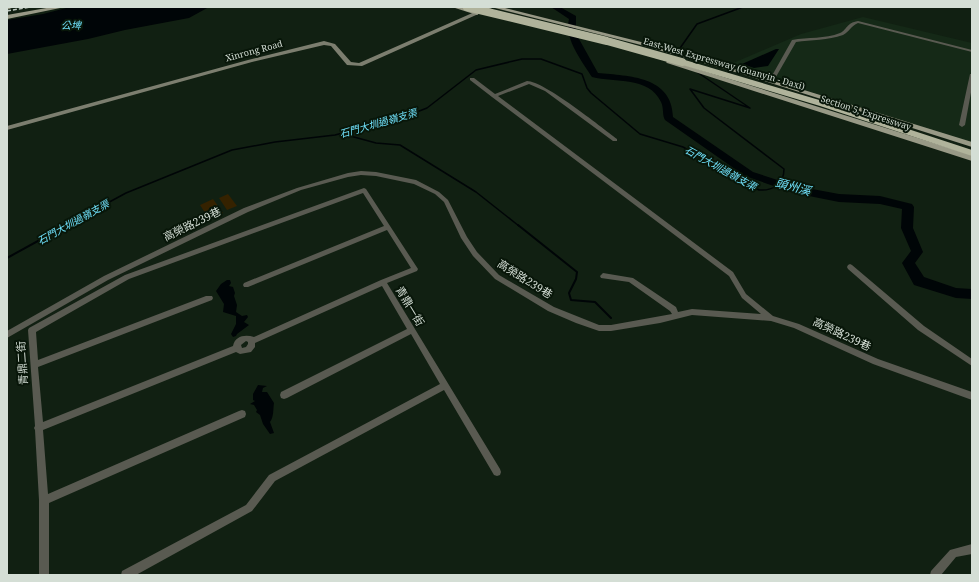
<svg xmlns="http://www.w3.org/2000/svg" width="979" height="582" font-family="'Noto Serif','Noto Sans TC',serif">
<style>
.built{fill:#152917}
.green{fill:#352200}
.water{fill:#000507}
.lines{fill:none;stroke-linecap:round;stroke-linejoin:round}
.stream-far1{stroke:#000507;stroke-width:1.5}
.stream{stroke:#000507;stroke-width:2}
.river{fill:#000507;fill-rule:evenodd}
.street{fill:#595a51;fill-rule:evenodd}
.secondary{fill:#7c7e6f;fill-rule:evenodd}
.primary{fill:#989986;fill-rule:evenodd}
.highway{fill:#b0b39b;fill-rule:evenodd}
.rail{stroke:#bfc9c0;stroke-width:1.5;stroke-dasharray:4 2;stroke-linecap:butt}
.highway-bridge{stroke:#b0b39b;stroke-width:8}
.labels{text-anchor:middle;stroke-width:4;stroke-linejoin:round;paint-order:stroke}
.far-street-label{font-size:9px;fill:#d4ded5;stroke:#081609}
.far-water-label{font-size:10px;font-style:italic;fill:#70e2fc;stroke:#081609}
.street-label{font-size:11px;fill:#d4ded5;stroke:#081609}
.water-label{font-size:12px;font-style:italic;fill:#70e2fc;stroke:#081609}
</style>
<rect width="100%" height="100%" fill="#112012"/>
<path class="built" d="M863,17L972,43V143L732,67L731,64L801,34Z"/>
<path class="green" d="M228,194L237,206L227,210L219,198Z
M213,199L223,213L209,219L200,205Z"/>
<path class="water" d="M70,7H209L189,18L125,30L88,39L7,54V20L43,14Z
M776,49H779L768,66L754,68L742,64Z
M227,280H230L231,283L229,286L233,287L235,293L234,296L237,305L236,312L242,316L247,315L248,317L244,322L249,325L237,334L236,336L233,337L231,334L236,324V316L223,312L224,304L216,291L221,284Z
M258,385L267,386L263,388L262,392H267L274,403C273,409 274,417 270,422L274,433L270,434L263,424L260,415L256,412L257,410L254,405L250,404L255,401L253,400V394Z"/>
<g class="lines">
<path class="stream-far1" d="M678,51L697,24L743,7
M343,134L376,143L400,145L476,192L519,226
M65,226L126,193L232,150L275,142L335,135L404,117L427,108L476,70L522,59H541L582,74L587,88L591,93L640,134L683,147L759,190C773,191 784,184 784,169L704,108L690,89L750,108L697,72"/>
<path class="stream" d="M518,225L577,272L576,279L569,293L571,300L595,302L611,318
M7,258L67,225"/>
<path class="river" d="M551,7H560L576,16V32L579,39L598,73C629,76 672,76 673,117L753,172L796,186L839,194L880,196L912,204L914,207L913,228L923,252L915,263L924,277L956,288L972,289V299L956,298L914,285L902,263L911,251L901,228L902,209L880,204L839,202L794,193L745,176L665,120C662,115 664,108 661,102C649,76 615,83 592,77C582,61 564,39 569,19Z"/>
<path class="street" d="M858,21L972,50V52L858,23C851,26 849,32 843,35C828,40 811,40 796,42L773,82L769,81L792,40C808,37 825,39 840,33C847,30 846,23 858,21Z
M970,74H972V87L965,125L962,127L959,125Z
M470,78H474L495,94L527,81C544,81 601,127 617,139V141H613L545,91L529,84L498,96L733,272L746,294L773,316L799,324L878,359L972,392V400L873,364L794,328L771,321L692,315L660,323L611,331H599L576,323L548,311L495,279L473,256L461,238L444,202L435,194L414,184L376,176L361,175L348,177L301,190L248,212L108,280L7,338V331L104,276L244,208L297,188L348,173L361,171L376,172L416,180L439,192L448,200L467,237L477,252L499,275L554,307L599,325H611L672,314L670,311L629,282L601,278L600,276L603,273L633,278L676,307L678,312L692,309L761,314L742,298L729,276L492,97L470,80Z
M364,188L366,189L418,269L417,271L387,283L500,469L501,472L500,475L497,476L494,475L444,390L275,481L252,511L136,575H121L122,571L246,505L269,475L440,384L411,334L287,398L284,399L281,398L280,395L281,392L407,329L382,286L255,343V347L251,352L240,354L236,352L43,430L48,494L239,411L242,410L245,411L246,414L245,417L49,503V575H39V500L35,430L34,428L35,426L28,330L29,328L125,275ZM363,193L384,226L244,283L243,285L244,287H248L387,230L411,268L381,280L254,337C245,334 235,336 233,346L43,422L38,367L212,300L213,298L212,296H206L38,360L36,332L129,279ZM246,341L248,342V344L246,347L242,348L241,345Z
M850,264L852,265L924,326L972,359V366L918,330L848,269L847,267L848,265Z
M972,544V554L956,557L941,575H930L931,571L950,550Z"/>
<path class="secondary" d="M486,7H494L362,66L347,65L331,46L324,45L252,62L7,130V126L248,60L324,41L335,44L351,62L359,63Z"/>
<path class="primary" d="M7,7H14L7,10Z
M52,7H65L7,19V15Z
M452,7H462L480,13L477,15Z
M491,7H501L645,43L746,72L972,142V147L742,74L641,45Z
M669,60L972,155V161L667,63L666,62Z"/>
<path class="highway" d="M679,60H685L826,102L972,150V156L820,106L679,64Z"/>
<path class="rail" d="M7,11L31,7"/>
<path class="highway-bridge" d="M467,7L607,41L682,62"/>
</g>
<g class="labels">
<g class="far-street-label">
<text transform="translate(254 51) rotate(-15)" y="3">Xinrong Road</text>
<text transform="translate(724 64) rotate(16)" y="3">East-West Expressway (Guanyin - Daxi)</text>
<text transform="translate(866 113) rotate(18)" y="3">Section 5, Expressway</text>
</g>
<g class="far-water-label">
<text x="71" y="29">公埤</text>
<text transform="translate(378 123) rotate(-16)" y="4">石門大圳過嶺支渠</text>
<text transform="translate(721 168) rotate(29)" y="4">石門大圳過嶺支渠</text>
<text transform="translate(73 222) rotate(-29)" y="4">石門大圳過嶺支渠</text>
</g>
<g class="street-label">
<text transform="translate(192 224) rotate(-26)" y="4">高榮路239巷</text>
<text transform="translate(525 279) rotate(32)" y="4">高榮路239巷</text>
<text transform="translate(410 306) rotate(59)" y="4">青鼎一街</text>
<text transform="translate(842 334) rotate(25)" y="4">高榮路239巷</text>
<text transform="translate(22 363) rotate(-94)" y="4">青鼎二街</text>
</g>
<g class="water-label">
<text transform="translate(793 187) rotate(15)" y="4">頭州溪</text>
</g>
</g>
<rect width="979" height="582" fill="none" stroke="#d4ded5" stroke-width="16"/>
</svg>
